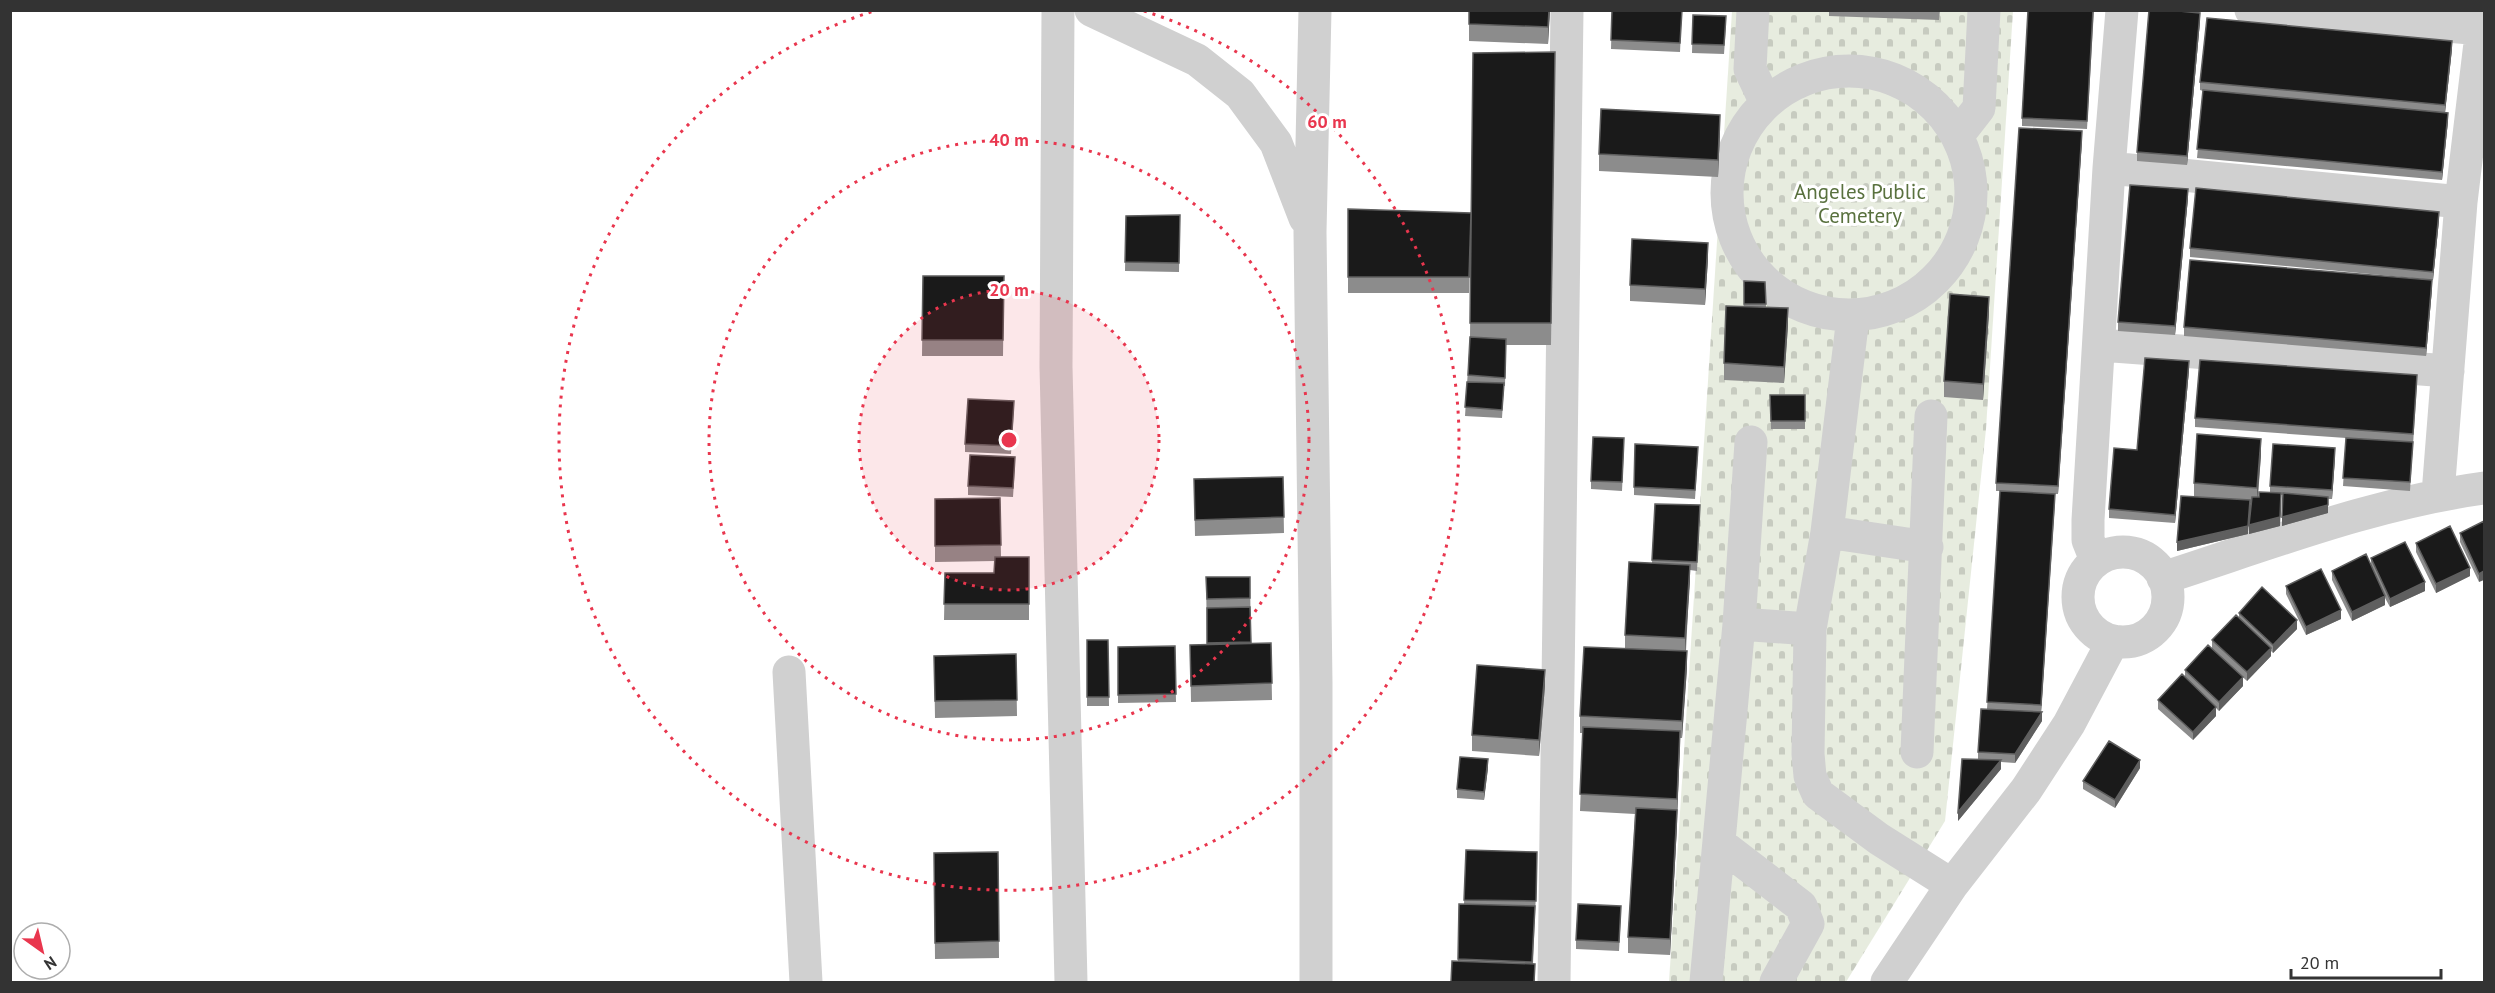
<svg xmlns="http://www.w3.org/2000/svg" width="2495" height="993" font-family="'PT Sans',sans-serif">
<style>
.cemetery{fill:url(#cemetery-stones)}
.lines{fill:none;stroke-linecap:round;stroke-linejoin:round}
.minor{stroke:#d0d0d0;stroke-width:33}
.wall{fill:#8c8c8c}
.shaded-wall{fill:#5f5f5f}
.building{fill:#1a1a1a;stroke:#5f5f5f;stroke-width:1.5}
.ring{fill:none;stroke:#e9364e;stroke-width:3;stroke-dasharray:3 6}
.labels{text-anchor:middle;stroke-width:6;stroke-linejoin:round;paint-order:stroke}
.park-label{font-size:21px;fill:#59713e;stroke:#fff}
.centre{fill:#e9364e;stroke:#fff;stroke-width:3}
.ring-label{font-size:18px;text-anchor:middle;font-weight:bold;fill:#e9364e;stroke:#fff;stroke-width:6;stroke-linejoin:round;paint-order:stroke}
</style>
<defs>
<pattern id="cemetery-stones" width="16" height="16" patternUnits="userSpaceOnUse" patternTransform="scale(1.5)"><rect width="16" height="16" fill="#e7ecdf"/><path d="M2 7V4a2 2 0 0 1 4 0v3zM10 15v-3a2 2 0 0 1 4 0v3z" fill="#c7cbc0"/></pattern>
</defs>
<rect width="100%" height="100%" fill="#fff"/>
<path class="cemetery" d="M1732,11H2013L1986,429L1945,821L1846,982H1669Z"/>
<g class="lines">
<path class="minor" d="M1058,10L1056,367L1071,982
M1091,10L1197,60L1240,94L1276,143L1305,218
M1315,10L1310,232L1316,683V982
M1753,10L1750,69L1766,103
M2251,10L2483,29
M1727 193a122 122 0 1 1 244 0a122 122 0 1 1-244 0Z
M1958,135L1979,108L1984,10
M2109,168L2461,202
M1853,317L1827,532L1810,629L1808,754L1810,776L1818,794L1879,839L1952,885
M2100,345L2448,371
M2438,494L2461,202L2484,10
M1827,532L1927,547
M2078 597a45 45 0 1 1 90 0a45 45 0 1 1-90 0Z
M2096,560L2088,540V520L2109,168L2122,10
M2163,578C2269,544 2374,503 2484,488
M1739,624L1810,629
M789,672L806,982
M1917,752L1931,416
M1719,843L1801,906L1808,924L1776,982
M1554,982L1567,10
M1706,982L1739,624L1751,442
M1887,982L1952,885L2026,790L2069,724L2113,641"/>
</g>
<path class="wall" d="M1469,10H1550L1548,44L1469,41Z
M1612,10H1682L1680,52L1611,49Z
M1829,10H1940L1939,20L1829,16Z
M2094,10L2087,129L2022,126V118Z
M1693,15L1726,25L1724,54L1692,53Z
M2200,21L2187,165L2137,161V152Z
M2452,49L2445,112L2448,121L2442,180L2197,158L2203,91L2200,90V82Z
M1473,53L1555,75L1551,345H1506L1505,386H1504L1502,418L1465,416L1470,337Z
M1720,131L1718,177L1599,171V154Z
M2082,140L2058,494H2055L2041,712L2042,721L2015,763L2001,762V769L1958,821L1978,759V752L1987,709L2000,491H1996V483Z
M2188,198L2175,335L2118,331V322Z
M1348,209L1471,213L1469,293H1348Z
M1180,215L1179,272L1125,271L1126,216Z
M2439,220L2433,280L2190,257V248Z
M1708,259L1705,305L1630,301V285Z
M923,276H1004L1003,356H922Z
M1744,281L1765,282L1766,307L1788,325L1784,383L1724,380V363L1744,306Z
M2432,289L2426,356L2184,336V327Z
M1989,313L1983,400L1944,397V381Z
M2189,370L2175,523L2109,518V509L2137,450Z
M2417,384L2410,491L2343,486L2346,438L2195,427V418Z
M1770,395H1805V429H1771Z
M1014,409L1011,454L965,452V444Z
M1624,447L1622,491L1591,489V481Z
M1698,455L1695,499L1634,495V487Z
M2261,455L2258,497L2270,493V486L2335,457L2332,499H2328V513L2282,526L2283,495H2281L2280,526L2249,534L2251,503H2250L2248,534L2177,551L2194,497V483Z
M1015,466L1013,497L968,495V486Z
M1283,477L1284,533L1195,536L1194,479Z
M1000,498L1001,557H1029V620H944L945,573H994L995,561L935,562V499Z
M1655,504L1700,505L1697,571L1690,570L1686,651L1687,668L1682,738H1680L1677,826L1670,955L1628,953V937L1635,814L1580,811L1583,733H1580V716L1625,649V635L1652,563Z
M2484,521L2479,582L2460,542V533Z
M2416,543L2470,576L2436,593L2416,552Z
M2371,558L2425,591L2390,607L2385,598V605L2352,621L2332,580V571L2371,564Z
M1206,577H1250L1251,643H1271L1272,700L1191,702L1190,645H1207Z
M2286,586L2341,619L2306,635L2286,594Z
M2239,613L2297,629L2273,653L2271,651V656L2247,681L2212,649V640L2239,618Z
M1087,640H1108L1109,706H1087Z
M1175,646L1176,702L1118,703V647Z
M1016,654L1017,716L935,718L934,656Z
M2185,670L2243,686L2219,711L2216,708V716L2193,740L2158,709V700L2185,677Z
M1545,686L1539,756L1472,751V735Z
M1488,768L1484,800L1457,798V789Z
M2140,768L2115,808L2083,789V781Z
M1466,850L1537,869L1533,964H1535V982H1451L1458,961L1459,904H1464Z
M998,852L999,958L935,959L934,853Z
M1621,915L1619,951L1576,949V940Z"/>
<path class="shaded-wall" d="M1549,10H1550L1548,44V27Z
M2200,13V21L2187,165V156Z
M2452,41V49L2445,113V105Z
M2448,113V121L2442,180V172Z
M1720,115V131L1718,177V160Z
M2082,131V140L2058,494V486Z
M2188,189V198L2175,335V326Z
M2439,212V220L2433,280V272Z
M1708,243V259L1705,305V289Z
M2432,280V289L2426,356V348Z
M1989,297V313L1983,400V384Z
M1788,308V325L1784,383V367Z
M2189,361V370L2175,523V515Z
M2261,439V455L2257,504V488Z
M2335,448V457L2332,499V490Z
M2281,493L2280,526L2249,534V525Z
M2055,494V502L2041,714V705Z
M2328,497V513L2282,526V517Z
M2250,500L2248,534L2177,551V542Z
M1690,565V582L1685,655V638Z
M2470,568V576L2436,593V584Z
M2484,571V580L2479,582V574Z
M2425,582V591L2390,607V599Z
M2385,596V605L2352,621V612Z
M2341,610V619L2306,635V627Z
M2297,620V629L2273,653V645Z
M2271,648V656L2247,681V672Z
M1687,651V668L1682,738V721Z
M1545,670V686L1539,756V740Z
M2243,677V686L2219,711V702Z
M2216,707V716L2193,740V732Z
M2042,712V721L2015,763V754Z
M1680,731V747L1677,816V799Z
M1488,759V768L1484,800V792Z
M2001,760V769L1958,821V812Z
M2140,760V768L2115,808V800Z
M1677,810V826L1670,955V939Z"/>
<path class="building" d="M1469,10H1549L1548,27L1469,24Z
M1612,10H1682L1680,43L1611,40Z
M2028,10H2093L2087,121L2022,118Z
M2149,10H2168L2200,13L2187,156L2137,152Z
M1693,15L1726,16L1724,45L1692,44Z
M2207,18L2452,41L2445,105L2200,82Z
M1555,52L1551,323H1470L1473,53Z
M2203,90L2448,113L2442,172L2197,149Z
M1601,109L1720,115L1718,160L1599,154Z
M2019,128L2082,131L2058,486L1996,483Z
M2130,185L2188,189L2175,326L2118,322Z
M2196,188L2439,212L2433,272L2190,248Z
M1348,209L1471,213L1469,277H1348Z
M1180,215L1179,263L1125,262L1126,216Z
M1632,239L1708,243L1705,289L1630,285Z
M2190,260L2432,280L2426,348L2184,327Z
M923,276H1004L1003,340H922Z
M1744,281L1765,282L1766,304H1744Z
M1950,294L1989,297L1983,384L1944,381Z
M1726,306L1788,308L1784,367L1724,363Z
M1470,337L1506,339L1505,378L1468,375Z
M2145,358L2189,361L2175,515L2109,509L2114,448L2137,450Z
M2200,360L2417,375L2413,434L2195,418Z
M1467,382L1504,383L1502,410L1465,407Z
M1770,395H1805V421H1771Z
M968,399L1014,401L1011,446L965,444Z
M2197,434L2261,439L2257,488L2194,483Z
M1593,437L1624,438L1622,482L1591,481Z
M2346,438L2413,442L2410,482L2343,478Z
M1635,444L1698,447L1695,490L1634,487Z
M2273,444L2335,448L2332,490L2270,486Z
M970,455L1015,457L1013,488L968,486Z
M1283,477L1284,517L1195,520L1194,479Z
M2000,491L2055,494L2041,705L1987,702Z
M2259,492L2281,493L2280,517L2249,525L2252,497H2259Z
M2283,493L2328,497V505L2282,517Z
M2181,496L2250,500L2248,526L2177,542Z
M1000,498L1001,545L935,546V499Z
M1655,504L1700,505L1697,562L1652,560Z
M2484,521V571L2479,574L2460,533Z
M2450,526L2470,568L2436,584L2416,543Z
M2405,542L2425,582L2390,599L2371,558Z
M2366,554L2385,596L2352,612L2332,571Z
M995,557H1029V604H944L945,573H994Z
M1629,562L1690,565L1685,638L1625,635Z
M2321,569L2341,610L2306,627L2286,586Z
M1206,577H1250V598L1207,599Z
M2262,587L2297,620L2273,645L2239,613Z
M1250,607L1251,642L1207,643V608Z
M2236,615L2271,648L2247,672L2212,640Z
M1087,640H1108L1109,697H1087Z
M1271,643L1272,683L1191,686L1190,645Z
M2208,645L2243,677L2219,702L2185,670Z
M1175,646L1176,694L1118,695V647Z
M1584,647L1687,651L1682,721L1580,716Z
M1016,654L1017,700L935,701L934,656Z
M1477,665L1545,670L1539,740L1472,735Z
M2182,674L2216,707L2193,732L2158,700Z
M1981,709L2042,712L2015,754L1978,752Z
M1583,727L1680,731L1677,799L1580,794Z
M2109,741L2140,760L2115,800L2083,781Z
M1460,757L1488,759L1484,792L1457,789Z
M1962,759L2001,760L1958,812Z
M1636,808L1677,810L1670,939L1628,937Z
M1466,850L1537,852L1536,901L1464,900Z
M998,852L999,941L935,943L934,853Z
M1459,904L1535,906L1532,962L1458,959Z
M1578,904L1621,906L1619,942L1576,940Z
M1452,961L1535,964L1534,982H1451Z"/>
<circle cx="1009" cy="440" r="150" fill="#e9364e" fill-opacity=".12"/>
<g class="ring">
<circle cx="1009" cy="440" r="150"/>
<circle cx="1009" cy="440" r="300"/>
<path d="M1144 11A450 450 0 1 1 874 11"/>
</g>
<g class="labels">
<g class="park-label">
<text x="1860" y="199">Angeles Public<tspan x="1860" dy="24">Cemetery</tspan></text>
</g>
</g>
<circle cx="1009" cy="440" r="9" class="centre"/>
<g class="ring-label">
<text x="1327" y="128">60 m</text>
<text x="1009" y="146">40 m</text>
<text x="1009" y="296">20 m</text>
</g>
<rect width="2495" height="993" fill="none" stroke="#333333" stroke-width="24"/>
<g transform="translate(42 951) rotate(146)"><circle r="28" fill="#ffffff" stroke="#adadad" stroke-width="1.5"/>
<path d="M0-4.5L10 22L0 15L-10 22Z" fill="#e9364e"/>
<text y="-9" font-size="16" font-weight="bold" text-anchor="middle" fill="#333333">N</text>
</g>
<path d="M2291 969v9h150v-9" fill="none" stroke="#333333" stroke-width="3"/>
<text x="2300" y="969" font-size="18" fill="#333333" stroke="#ffffff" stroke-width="4.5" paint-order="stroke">20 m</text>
</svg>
